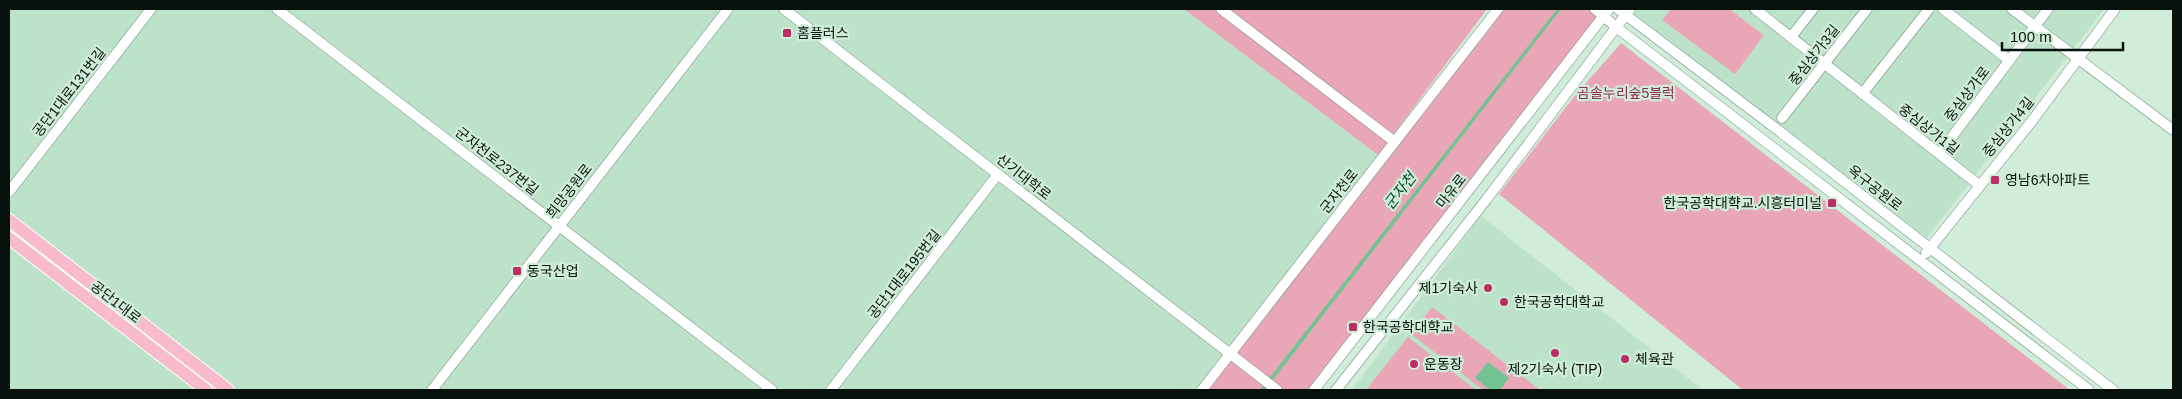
<svg xmlns="http://www.w3.org/2000/svg" width="2182" height="399" font-family="Arial,'Noto Sans KR',sans-serif">
<style>
.built{fill:#bde2ca}
.green{fill:#e9a6b7}
.water{fill:#72c393}
.lines{fill:none;stroke-linecap:round;stroke-linejoin:round}
.minor-casing{stroke:#6d8977;stroke-width:11}
.major-casing{stroke:#fff;stroke-width:14}
.minor{stroke:#fff;stroke-width:10}
.major{stroke:#f7bbcb;stroke-width:12}
.poi-dot{fill:#ba2e63;stroke:#cfedd9;stroke-width:2}
.labels{text-anchor:middle;stroke-width:4.5;stroke-linejoin:round;paint-order:stroke}
.poi-label{font-size:14px;fill:#08120c;stroke:#cfedd9;text-anchor:start}
.street-label{font-size:14px;fill:#08120c;stroke:#cfedd9}
.park-label{font-size:14px;fill:#902d50;stroke:#cfedd9}
.water-label{font-size:15px;font-style:italic;fill:#044728;stroke:#cfedd9}
</style>
<rect width="100%" height="100%" fill="#cfedd9"/>
<path class="built" d="M9,9H1184L1378,155L1197,390H9Z
M1637,9H2104L1927,238L1634,13Z
M1481,216L1703,390H1352Z"/>
<path class="green" d="M1184,9H1487L1378,155Z
M1498,9H1594L1603,17L1314,390H1202Z
M1671,9H1729L1764,35L1735,74L1662,20Z
M1621,43L2070,390H1743L1499,194L1573,98Z
M1432,307L1540,390H1483L1411,334Z
M1408,337L1476,390H1366Z"/>
<path class="water" d="M1557,9H1561L1265,390H1260Z
M1488,362L1509,378L1500,390H1490L1475,378Z"/>
<g class="lines">
<g class="minor-casing">
<path id="minor" d="M277,9L772,390
M784,9L1277,390
M1221,9L1395,142
M1595,9L1616,27L2089,390
M1618,9L1774,127L2113,390
M1755,9L1979,185
M1943,9L2009,60
M2012,9L2173,130
M1791,37L1813,9
M1862,94L1929,9
M1782,118L1867,9
M1939,154L2048,9
M9,192L151,9
M1926,253L2032,121L2115,9
M432,390L728,9
M831,390L998,174
M1202,390L1498,9
M1314,390L1609,9
M1336,390L1486,200L1630,9"/>
</g>
<g class="major-casing">
<path id="major" d="M9,220L228,390
M9,238L206,390"/>
</g>
<use href="#minor" class="minor"/>
<use href="#major" class="major"/>
</g>
<g class="poi-dot">
<rect x="782" y="28" width="10" height="10" rx="2.5"/>
<rect x="1990" y="175" width="10" height="10" rx="2.5"/>
<rect x="1827" y="198" width="10" height="10" rx="2.5"/>
<rect x="512" y="266" width="10" height="10" rx="2.5"/>
<circle cx="1488" cy="288" r="5"/>
<circle cx="1504" cy="302" r="5"/>
<rect x="1348" y="322" width="10" height="10" rx="2.5"/>
<circle cx="1555" cy="353" r="5"/>
<circle cx="1625" cy="359" r="5"/>
<circle cx="1414" cy="364" r="5"/>
</g>
<g class="labels">
<g class="poi-label">
<text x="797" y="38">홈플러스</text>
<text x="2005" y="185">영남6차아파트</text>
<text x="1822" y="208" text-anchor="end">한국공학대햑교.시흥터미널</text>
<text x="527" y="276">동국산업</text>
<text x="1478" y="293" text-anchor="end">제1기숙사</text>
<text x="1514" y="307">한국공학대학교</text>
<text x="1363" y="332">한국공학대햑교</text>
<text x="1635" y="364">체육관</text>
<text x="1424" y="369">운동장</text>
<text x="1555" y="374" text-anchor="middle">제2기숙사 (TIP)</text>
</g>
<g class="street-label">
<text transform="translate(1814 55) rotate(-52)" y="5">중심상가3길</text>
<text transform="translate(69 92) rotate(-52)" y="5">공단1대로131번길</text>
<text transform="translate(1967 94) rotate(-53)" y="5">중심상가로</text>
<text transform="translate(2008 127) rotate(-51)" y="5">중심상가4길</text>
<text transform="translate(1929 129) rotate(38)" y="5">중심상가1길</text>
<text transform="translate(497 161) rotate(38)" y="5">군자천로237번길</text>
<text transform="translate(1024 177) rotate(38)" y="5">산기대학로</text>
<text transform="translate(1875 188) rotate(38)" y="5">옥구공원로</text>
<text transform="translate(569 191) rotate(-52)" y="5">희망공원로</text>
<text transform="translate(1339 191) rotate(-52)" y="5">군자천로</text>
<text transform="translate(1451 191) rotate(-52)" y="5">마유로</text>
<text transform="translate(904 274) rotate(-52)" y="5">공단1대로195번길</text>
<text transform="translate(116 302) rotate(38)" y="5">공단1대로</text>
</g>
<g class="park-label">
<text x="1626" y="98">곰솔누리숲5블럭</text>
</g>
<g class="water-label">
<text transform="translate(1400 191) rotate(-52)" y="5">군자천</text>
</g>
</g>
<rect width="2182" height="399" fill="none" stroke="#08120c" stroke-width="20"/>
<path d="M2002 42v8h121v-8" fill="none" stroke="#08120c" stroke-width="2.5"/>
<text x="2010" y="42" font-size="15" fill="#08120c" stroke="#cfedd9" stroke-width="4" paint-order="stroke">100 m</text>
</svg>
